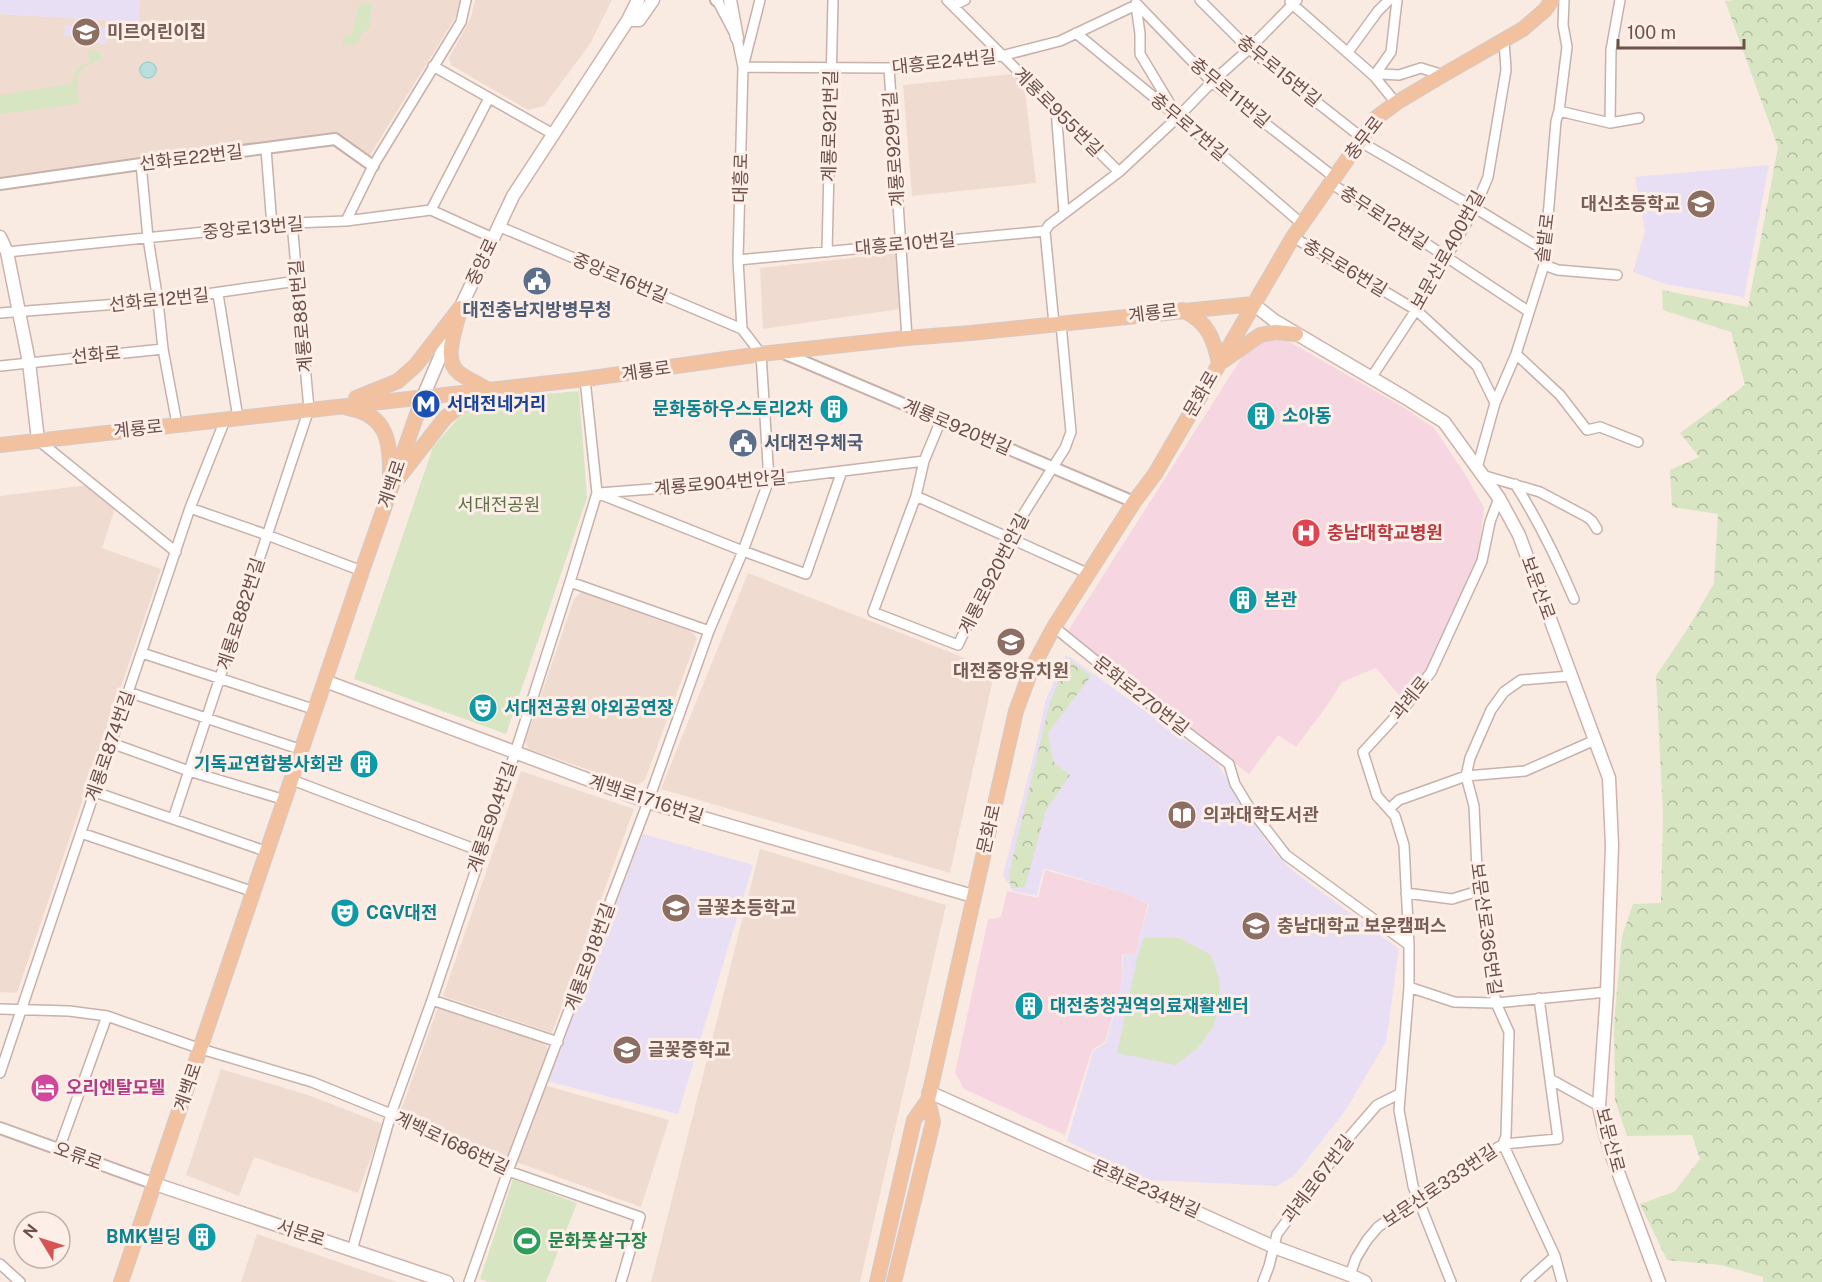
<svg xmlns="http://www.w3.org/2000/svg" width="1822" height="1282" font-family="'Public Sans','Noto Sans KR',sans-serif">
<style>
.residential{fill:#f0dbd1}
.education{fill:#e8dff5}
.medical{fill:#f6d6e1}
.forest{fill:url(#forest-crowns)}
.park{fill:#d8e5c2}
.water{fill:#b9e0dd;stroke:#a0d1cd;stroke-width:1.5}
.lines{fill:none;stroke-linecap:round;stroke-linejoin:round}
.minor-casing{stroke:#c8b1aa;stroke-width:12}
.tertiary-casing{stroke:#c8b1aa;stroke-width:14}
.secondary-casing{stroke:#ceb2ab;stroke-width:15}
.primary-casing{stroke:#d4cac9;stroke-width:16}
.minor{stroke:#fff;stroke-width:9}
.tertiary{stroke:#fff;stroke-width:10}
.secondary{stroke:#fff;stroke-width:12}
.primary{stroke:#f2c1a0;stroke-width:14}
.labels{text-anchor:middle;stroke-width:6;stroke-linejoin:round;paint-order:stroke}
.education-label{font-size:18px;font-weight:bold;fill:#785e54;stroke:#fdefe8;text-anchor:start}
.street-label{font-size:18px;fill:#6e504b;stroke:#fdefe8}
.service-label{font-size:18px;font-weight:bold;fill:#4e5e75;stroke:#fdefe8}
.transit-label{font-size:18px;font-weight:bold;fill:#164399;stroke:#fdefe8;text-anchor:start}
.culture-label{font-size:18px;font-weight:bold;fill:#0d838f;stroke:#fdefe8;text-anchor:start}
.park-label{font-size:18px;fill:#5e7345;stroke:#fdefe8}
.health-label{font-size:18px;font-weight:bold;fill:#be3a42;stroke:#fdefe8;text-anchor:start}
.hotel-label{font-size:18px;font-weight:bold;fill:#b23c85;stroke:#fdefe8;text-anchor:start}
.leisure-label{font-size:18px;font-weight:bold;fill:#27864d;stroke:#fdefe8;text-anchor:start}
</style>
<defs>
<pattern id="forest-crowns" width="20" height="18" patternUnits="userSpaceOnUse" patternTransform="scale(1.5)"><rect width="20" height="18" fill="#d8e5c2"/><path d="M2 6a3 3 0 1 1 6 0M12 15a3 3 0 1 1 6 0" fill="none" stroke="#b3bca0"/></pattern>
</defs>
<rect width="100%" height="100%" fill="#f9ebe2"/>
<path class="residential" d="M140,0H462L460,10L370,155L337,134L0,177V14L138,22Z
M475,0H612L590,44L544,106L528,110L451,65L449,58L471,17Z
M1012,74L1024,82L1036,183L912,196L903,85Z
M897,253L900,309L763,329L760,268Z
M88,485L115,508L102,548L161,569L17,993L0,992V496Z
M748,573L995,670L950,873L661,789Z
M581,592L692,632L697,638L645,780L635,786L529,749L525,742L574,599Z
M521,771L634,809L552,1033L443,996Z
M760,849L946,905L860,1282H651Z
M438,1007L544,1043L549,1051L538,1082L547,1086L669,1120L641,1207L505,1158L401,1110Z
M221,1069L308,1095L383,1124L358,1193L254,1157L239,1196L186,1175Z
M257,1234L397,1282H241Z"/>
<path class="education" d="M0,0H140L138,22L0,14Z
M66,25L109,28L106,45L63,35Z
M1769,165L1744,297L1665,284L1633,272L1645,231L1635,177Z
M1065,656L1070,657L1217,763L1256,826L1275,853L1293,871L1399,949L1386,1042L1345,1111L1294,1176L1277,1186L1147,1180L1067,1141L1093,1051L1106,1043L1122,982L1123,955H1135L1149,904L1122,892L1051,870L1043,869L1037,896L1013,891L1003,875L1034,754L1046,699Z
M643,834L753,865L678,1114L546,1081Z"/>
<path class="medical" d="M1281,337L1403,407L1434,428L1463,471L1484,508L1478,559L1431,663L1404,701L1376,668L1342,682L1326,707L1296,747L1278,735L1249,774L1066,634L1251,343Z
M1045,870L1122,892L1148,904L1135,955L1122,954V982L1105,1042L1092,1050L1065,1135L964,1089L955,1072L988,920L1001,917L1007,891L1038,898Z"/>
<path class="forest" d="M1735,0H1822V1282H1763V1277L1721,1265L1667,1260L1640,1204L1674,1192L1700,1159L1692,1135L1627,1136L1615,1100L1614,1024L1622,936L1633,904L1661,903L1663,814L1656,676L1690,625L1714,583L1718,514L1672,507L1670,470L1699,457L1680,433L1745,385L1731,332L1663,310L1662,290L1748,307L1778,147L1725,1Z
M1068,659L1091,676L1048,733L1053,761L1070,775L1046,810L1025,887L1011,888L1009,873L1050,702Z"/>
<path class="park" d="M372,2L370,28L362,33L358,44L343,45V36L351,35L359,5Z
M88,49L101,53L102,60C92,62 84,67 77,75L79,104L0,114V95L63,85L72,82L76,69L89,62Z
M579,391L587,498L506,734L354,679L433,447L462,414L488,399Z
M1144,938H1180L1211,955L1219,979L1220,1001L1213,1027L1198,1048L1175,1065L1117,1053L1137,959Z
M513,1179L577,1203L546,1282H489L480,1279Z"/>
<path class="water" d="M140 70a8 8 0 1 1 16 0a8 8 0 1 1-16 0Z"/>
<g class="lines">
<g class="minor-casing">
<path id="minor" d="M760,0L743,67L889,68L1001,56L1060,41L1136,5L1140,34V54L1178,117
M947,0L1119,172
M1200,0L1249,49L1361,137
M1290,2L1374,76L1396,103
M1136,3L1212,82L1334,177
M953,6L965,0
M1076,33L1178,117L1301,223
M1348,52L1378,11L1389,0
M433,66L553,134
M889,68L907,338
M1374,76L1391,52L1397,0
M1374,76L1381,74L1399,75L1421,68L1443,75
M1056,109L1064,213
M1559,111L1610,123L1639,118
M1610,123L1611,50L1620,0
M1359,141L1475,208L1544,250
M266,149L272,226
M141,164L148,238L158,301L163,349L177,424
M1330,183L1404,229L1528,311
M431,210L489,98
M346,221L373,166L461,22L466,0
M498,226L742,329
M1045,231L1054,324
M1293,237L1416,310L1477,366L1495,403
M7,252L292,223L346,221L431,210L493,238
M827,252L833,0
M738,260L1045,231L1049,225L1119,172L1178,117L1212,82L1249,49L1297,0
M1544,265L1558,270L1617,275
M218,294L238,418
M0,313L158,301L297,281
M1516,354L1560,395L1587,430L1600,427L1638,442
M0,366L163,349
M1371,378L1416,310L1446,258L1475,208L1488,177L1506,70L1504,40
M941,420L924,461L916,496L873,612L958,645L1009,537L1065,448L1071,432L1061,324
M38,440L176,552
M1477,468L1495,403L1516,354L1544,265L1556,121L1559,111L1567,47L1563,25L1564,0
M1482,475L1540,492L1587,517L1592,521L1597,529
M1515,484C1538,520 1557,559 1574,599
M597,493L743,551L806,574L842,471
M599,493L769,480L924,461
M916,496L1087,573
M190,508L267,535L362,571
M570,582L709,631
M1054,627L1138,695L1229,764L1235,784L1249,807L1286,855L1409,945
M142,653L316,710
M128,692L302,750
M111,743L189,771L285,800
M292,780L480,851
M95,792L268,852
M1389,809L1399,800L1466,776L1525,771L1595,740
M173,819L309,409L292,223
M81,833L254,892
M1406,893L1452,899L1478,891
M1409,987L1454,1002L1496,1003L1607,992
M432,1000L558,1042
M0,1009L69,1011L107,1016L201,1049L312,1082L391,1114L508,1171L640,1217L621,1282
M0,1073L190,508L225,420
M1550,1079L1599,1106
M59,1149L107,1016
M352,1250L391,1114L432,1000L515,753L570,582L597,493L585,379
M0,1264L20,1282
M1350,1275L1356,1258L1367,1240L1378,1227L1419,1198L1503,1144L1558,1139L1539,998
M469,1282L508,1171L648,802L709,631L743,551L769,480L761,354L742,329L738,260L743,67L737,38L717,0
M1263,1282L1269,1266L1277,1234L1351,1135L1377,1105L1399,1094
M1451,1282L1413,1186L1399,1110L1409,987V945L1404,845L1395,816L1377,796L1363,752L1408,703L1431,672L1482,561L1490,522L1499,498
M1526,1282L1555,1256
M1562,1282L1555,1256L1503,1144L1506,1136L1509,1032L1496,1003L1478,891L1474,806L1466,776L1470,758L1491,710L1504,692L1521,680L1570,676"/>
</g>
<g class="tertiary-casing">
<path id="tertiary" d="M716,0L718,1
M0,184L141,164L335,139L373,166
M781,352L1134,502
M0,1128L155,1184"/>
</g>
<g class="secondary-casing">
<path id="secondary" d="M730,0L737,38
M628,20H639L653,0
M0,237L7,252L29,362L38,440
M1253,304L1275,321L1404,397L1444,422L1499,498L1519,535L1609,778L1612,845L1607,992L1599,1106L1604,1129L1611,1153L1659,1282
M457,315L513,196L628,20L638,0
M423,397L451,331
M325,681L648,802L973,896
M929,1092L1274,1247L1350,1275L1365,1282
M155,1184L447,1282"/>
</g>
<g class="primary-casing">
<path id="primary" d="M1182,310C1207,321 1214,338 1219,364
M459,313C456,329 442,360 459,373C467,379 479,384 488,390
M1223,361L1260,335L1276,332L1296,334
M356,398L398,381L416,365L460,308
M348,408C390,415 390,445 390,480
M0,445L585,379L761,354L907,338L971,333L1253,304
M399,477L445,418L456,409L484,392
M121,1282L362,571L423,397
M877,1282L914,1120L928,1100
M894,1282L933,1122L928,1100L1016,711L1032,668L1054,627L1134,502L1155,474L1293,237L1376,118L1396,103L1443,75L1523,29L1545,10L1552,0"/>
</g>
<use href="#minor" class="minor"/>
<use href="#tertiary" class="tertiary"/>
<use href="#secondary" class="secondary"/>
<use href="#primary" class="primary"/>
</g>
<defs>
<g id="school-disc" transform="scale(1.5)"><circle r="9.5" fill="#8d6e63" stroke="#fdefe8"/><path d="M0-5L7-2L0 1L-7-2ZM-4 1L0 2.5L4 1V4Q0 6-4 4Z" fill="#fff"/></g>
<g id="civic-disc" transform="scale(1.5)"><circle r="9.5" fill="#5c6f8a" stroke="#fdefe8"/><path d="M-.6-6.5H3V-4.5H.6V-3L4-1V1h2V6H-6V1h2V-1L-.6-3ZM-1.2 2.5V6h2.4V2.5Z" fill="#fff"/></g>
<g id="metro-disc" transform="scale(1.5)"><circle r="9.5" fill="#1a4fb4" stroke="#fdefe8"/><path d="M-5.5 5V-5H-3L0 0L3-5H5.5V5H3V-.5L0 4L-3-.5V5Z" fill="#fff"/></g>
<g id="building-disc" transform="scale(1.5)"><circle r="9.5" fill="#0f9aa8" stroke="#fdefe8"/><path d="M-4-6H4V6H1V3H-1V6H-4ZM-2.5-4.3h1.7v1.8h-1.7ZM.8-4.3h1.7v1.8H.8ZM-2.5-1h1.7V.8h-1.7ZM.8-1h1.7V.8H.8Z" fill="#fff"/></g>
<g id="hospital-disc" transform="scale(1.5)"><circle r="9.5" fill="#e0444e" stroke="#fdefe8"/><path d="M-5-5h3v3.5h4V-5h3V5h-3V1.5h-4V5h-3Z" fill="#fff"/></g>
<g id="theatre-disc" transform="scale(1.5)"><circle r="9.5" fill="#0f9aa8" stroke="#fdefe8"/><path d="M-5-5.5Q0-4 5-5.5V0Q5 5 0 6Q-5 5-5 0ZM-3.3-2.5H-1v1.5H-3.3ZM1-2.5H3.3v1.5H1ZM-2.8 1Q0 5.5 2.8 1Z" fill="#fff"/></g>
<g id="library-disc" transform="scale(1.5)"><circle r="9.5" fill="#8d6e63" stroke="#fdefe8"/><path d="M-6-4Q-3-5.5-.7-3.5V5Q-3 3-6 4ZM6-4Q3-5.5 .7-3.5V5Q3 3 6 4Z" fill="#fff"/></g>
<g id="university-disc" transform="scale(1.5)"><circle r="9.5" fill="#8d6e63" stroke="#fdefe8"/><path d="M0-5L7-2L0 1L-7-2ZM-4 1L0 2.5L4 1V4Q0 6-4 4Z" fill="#fff"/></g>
<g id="hotel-disc" transform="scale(1.5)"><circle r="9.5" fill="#d1479c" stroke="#fdefe8"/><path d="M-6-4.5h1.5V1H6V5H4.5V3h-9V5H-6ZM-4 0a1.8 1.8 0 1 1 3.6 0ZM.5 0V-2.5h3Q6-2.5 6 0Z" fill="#fff"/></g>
<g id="stadium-disc" transform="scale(1.5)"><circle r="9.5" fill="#2e9e5b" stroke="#fdefe8"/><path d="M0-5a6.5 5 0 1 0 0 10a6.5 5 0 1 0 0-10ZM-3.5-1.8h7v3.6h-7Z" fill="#fff"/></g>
</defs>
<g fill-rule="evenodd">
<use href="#school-disc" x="86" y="32"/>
<use href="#school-disc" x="1701" y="204"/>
<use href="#civic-disc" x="537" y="281"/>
<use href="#metro-disc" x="426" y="404"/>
<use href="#building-disc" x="834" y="409"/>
<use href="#building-disc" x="1261" y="416"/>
<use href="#civic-disc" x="743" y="443"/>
<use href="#hospital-disc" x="1306" y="533"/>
<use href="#building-disc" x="1243" y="600"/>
<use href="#school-disc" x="1011" y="642"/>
<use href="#theatre-disc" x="483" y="708"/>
<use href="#building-disc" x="364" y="764"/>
<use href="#library-disc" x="1182" y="815"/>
<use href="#school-disc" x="676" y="908"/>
<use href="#theatre-disc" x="345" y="913"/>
<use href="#university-disc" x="1256" y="926"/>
<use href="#building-disc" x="1029" y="1006"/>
<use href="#school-disc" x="627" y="1050"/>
<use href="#hotel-disc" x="45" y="1088"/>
<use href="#building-disc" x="202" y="1237"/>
<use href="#stadium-disc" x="527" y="1241"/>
</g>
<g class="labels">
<g class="education-label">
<text x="107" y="38">미르어린이집</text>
<text x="1680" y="210" text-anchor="end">대신초등학교</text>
<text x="1011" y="677" text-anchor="middle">대전중앙유치원</text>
<text x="1203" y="821">의과대학도서관</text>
<text x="697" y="914">글꽃초등학교</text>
<text x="1277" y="932">충남대학교 보운캠퍼스</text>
<text x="648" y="1056">글꽃중학교</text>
</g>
<g class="street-label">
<text transform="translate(944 62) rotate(-6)" y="6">대흥로24번길</text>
<text transform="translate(1279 71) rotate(39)" y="6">충무로15번길</text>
<text transform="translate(1230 93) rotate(40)" y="6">충무로11번길</text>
<text transform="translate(1058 112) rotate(45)" y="6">계룡로955번길</text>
<text transform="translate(830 126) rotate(-89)" y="6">계룡로921번길</text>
<text transform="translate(1189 127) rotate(40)" y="6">충무로7번길</text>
<text transform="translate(1364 138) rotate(-52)" y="6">충무로</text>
<text transform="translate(894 149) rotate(-94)" y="6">계룡로929번길</text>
<text transform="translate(191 158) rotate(-7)" y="6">선화로22번길</text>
<text transform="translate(741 178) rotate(-89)" y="6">대흥로</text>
<text transform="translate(1384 218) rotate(33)" y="6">충무로12번길</text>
<text transform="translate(253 228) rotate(-5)" y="6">중앙로13번길</text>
<text transform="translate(1545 238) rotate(-83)" y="6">솔밭로</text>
<text transform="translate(905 244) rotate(-5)" y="6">대흥로10번길</text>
<text transform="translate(1448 250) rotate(-61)" y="6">보문산로400번길</text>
<text transform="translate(482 262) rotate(-65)" y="6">중앙로</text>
<text transform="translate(1345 268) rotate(31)" y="6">충무로6번길</text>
<text transform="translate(620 278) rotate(23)" y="6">중앙로16번길</text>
<text transform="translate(159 300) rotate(-6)" y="6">선화로12번길</text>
<text transform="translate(1153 313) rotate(-7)" y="6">계룡로</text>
<text transform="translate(301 316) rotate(-95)" y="6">계룡로881번길</text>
<text transform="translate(96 355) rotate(-5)" y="6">선화로</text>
<text transform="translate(646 371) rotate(-8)" y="6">계룡로</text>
<text transform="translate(1201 394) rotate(-60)" y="6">문화로</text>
<text transform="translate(957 427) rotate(23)" y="6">계룡로920번길</text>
<text transform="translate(138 429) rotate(-6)" y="6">계룡로</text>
<text transform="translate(720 483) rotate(-5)" y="6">계룡로904번안길</text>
<text transform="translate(392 484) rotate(-71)" y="6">계백로</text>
<text transform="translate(994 574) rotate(-63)" y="6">계룡로920번안길</text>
<text transform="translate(1538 588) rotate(70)" y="6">보문산로</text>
<text transform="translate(241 614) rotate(-72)" y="6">계룡로882번길</text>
<text transform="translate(1141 696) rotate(38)" y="6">문화로270번길</text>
<text transform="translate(1410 698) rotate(-51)" y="6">과례로</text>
<text transform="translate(110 746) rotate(-71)" y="6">계룡로874번길</text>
<text transform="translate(646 799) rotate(18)" y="6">계백로1716번길</text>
<text transform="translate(492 817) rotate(-71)" y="6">계룡로904번길</text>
<text transform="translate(989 829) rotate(-77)" y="6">문화로</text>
<text transform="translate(1486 929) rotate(82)" y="6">보문산로365번길</text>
<text transform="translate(590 957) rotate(-70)" y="6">계룡로918번길</text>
<text transform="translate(188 1087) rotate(-71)" y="6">계백로</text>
<text transform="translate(1610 1140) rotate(75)" y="6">보문산로</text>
<text transform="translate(452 1143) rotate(25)" y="6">계백로1686번길</text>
<text transform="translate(78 1156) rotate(20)" y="6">오류로</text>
<text transform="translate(1318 1179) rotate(-53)" y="6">과례로67번길</text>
<text transform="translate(1440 1186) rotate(-34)" y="6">보문산로333번길</text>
<text transform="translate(1146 1189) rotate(24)" y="6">문화로234번길</text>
<text transform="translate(301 1233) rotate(18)" y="6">서문로</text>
</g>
<g class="service-label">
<text x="537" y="316">대전충남지방병무청</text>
<text x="764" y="449" text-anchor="start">서대전우체국</text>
</g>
<g class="transit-label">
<text x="447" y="410">서대전네거리</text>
</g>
<g class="culture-label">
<text x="813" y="415" text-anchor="end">문화동하우스토리2차</text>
<text x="1282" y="422">소아동</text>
<text x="1264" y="606">본관</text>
<text x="504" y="714">서대전공원 야외공연장</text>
<text x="343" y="770" text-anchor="end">기독교연합봉사회관</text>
<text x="366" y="919">CGV대전</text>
<text x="1050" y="1012">대전충청권역의료재활센터</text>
<text x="181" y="1243" text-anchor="end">BMK빌딩</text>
</g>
<g class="park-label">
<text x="499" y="511">서대전공원</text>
</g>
<g class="health-label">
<text x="1327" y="539">충남대학교병원</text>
</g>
<g class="hotel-label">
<text x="66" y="1094">오리엔탈모텔</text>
</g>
<g class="leisure-label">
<text x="548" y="1247">문화풋살구장</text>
</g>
</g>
<g transform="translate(42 1240) rotate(308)"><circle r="28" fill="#fdefe8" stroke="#c4afa9" stroke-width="1.5"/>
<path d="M0-4.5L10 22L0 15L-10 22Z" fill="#d85354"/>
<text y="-9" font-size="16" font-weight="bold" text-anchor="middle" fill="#6e504b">N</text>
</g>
<path d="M1618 39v9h126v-9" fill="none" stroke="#6e504b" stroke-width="3"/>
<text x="1627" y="39" font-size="18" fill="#6e504b" stroke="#fdefe8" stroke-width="4.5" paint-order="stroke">100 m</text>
</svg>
